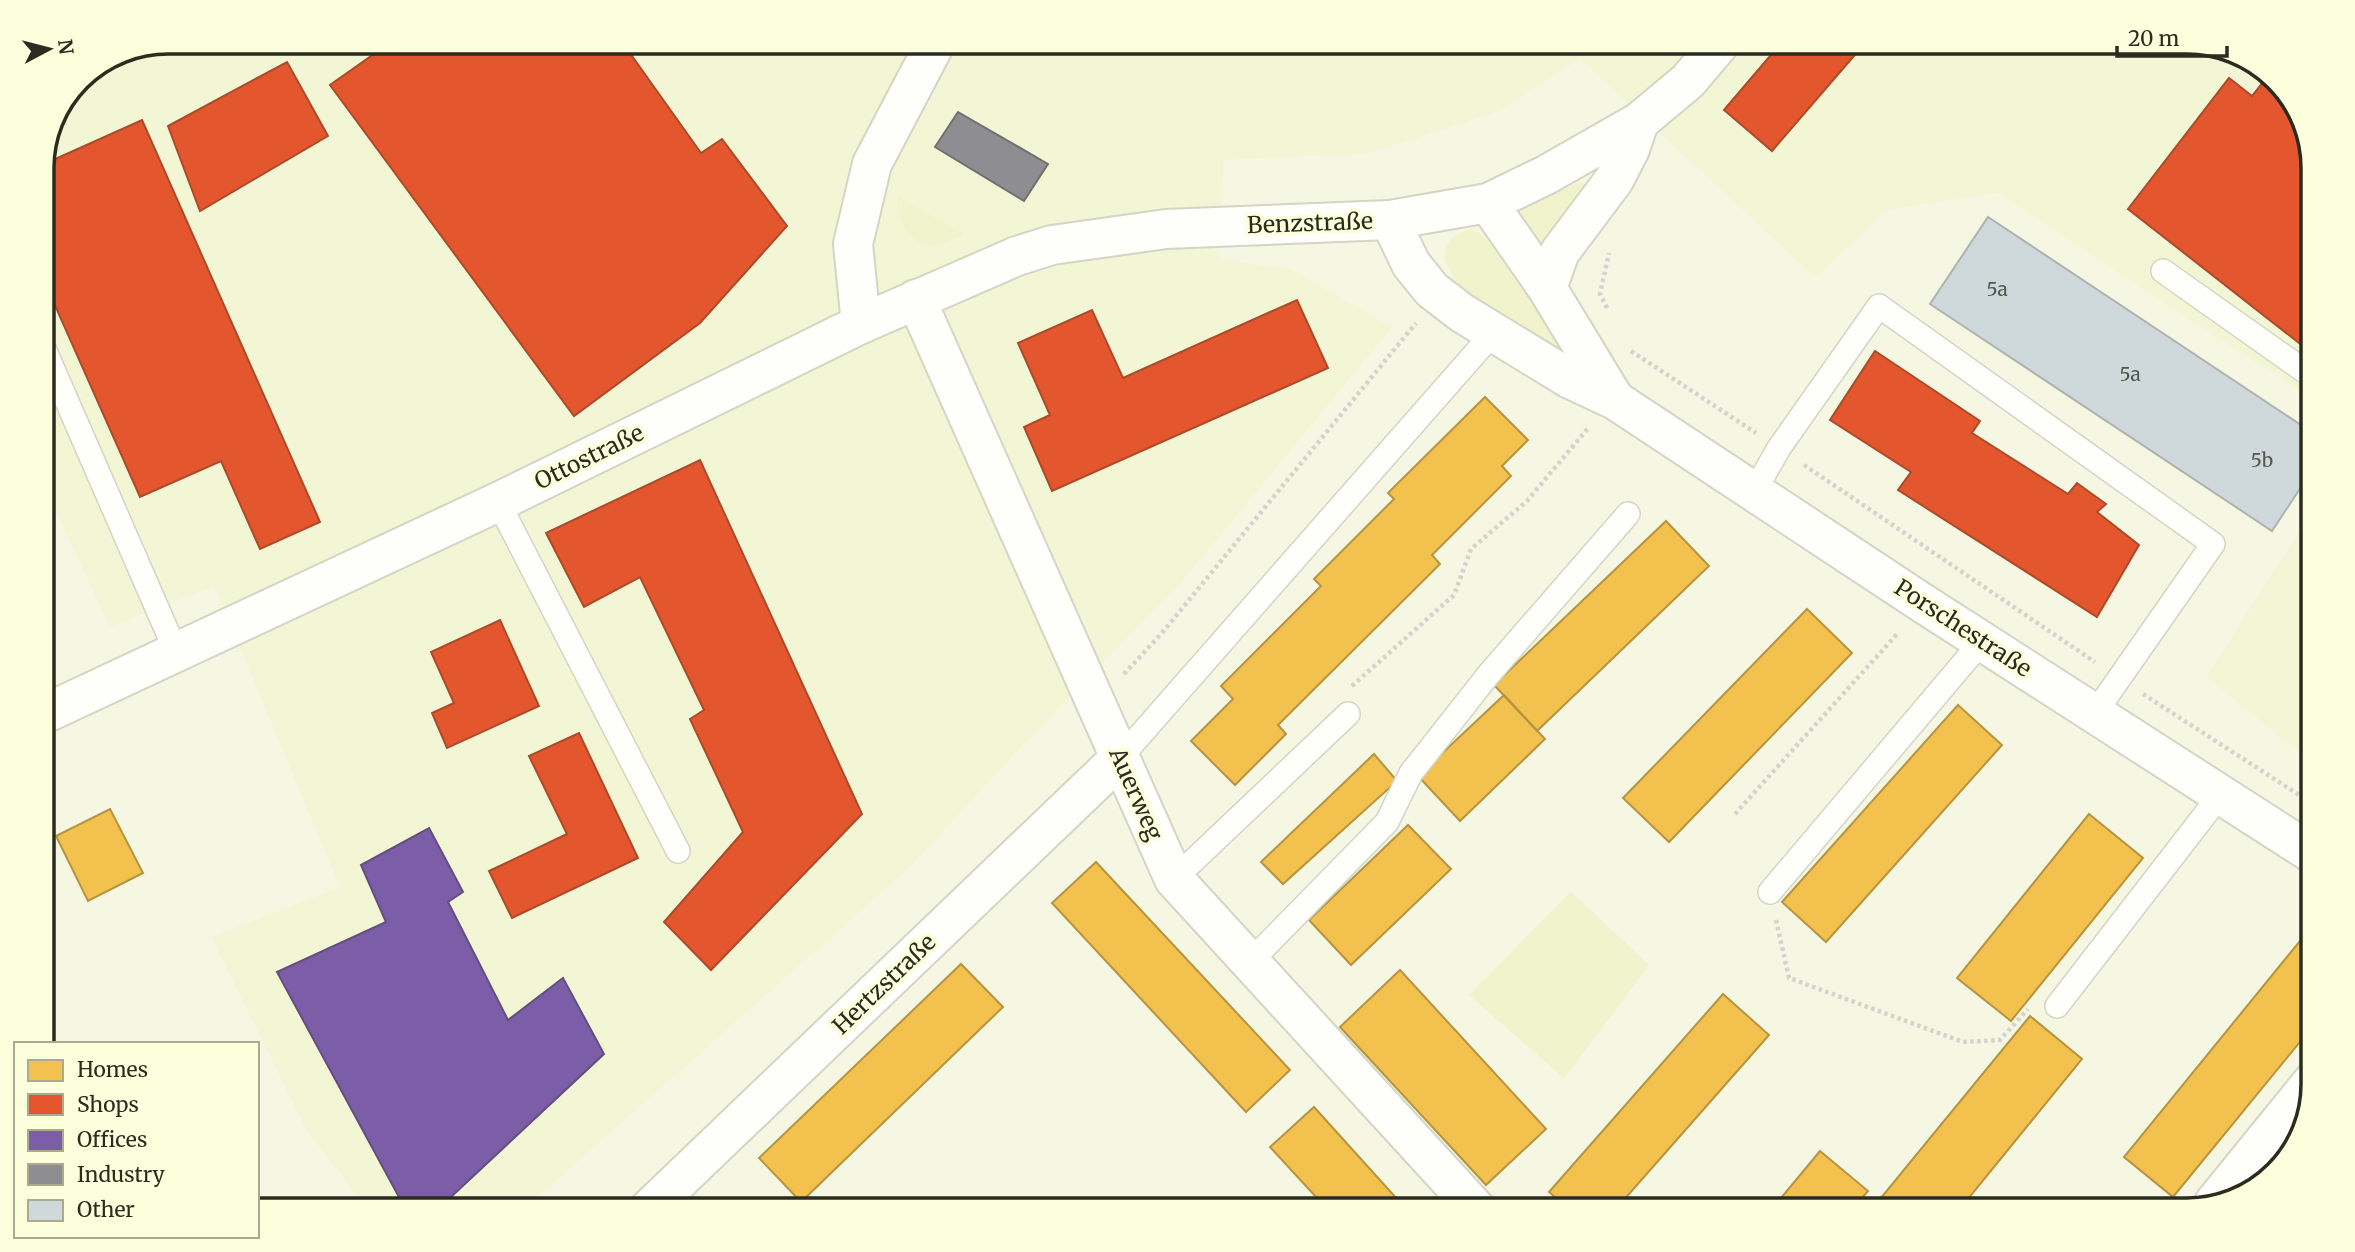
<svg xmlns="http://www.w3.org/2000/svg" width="2355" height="1252" font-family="Merriweather,serif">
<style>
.built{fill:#f3f6d5}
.green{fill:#f0f3cb}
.homes{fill:#f2c14e;stroke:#b69440;stroke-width:2}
.shops{fill:#e4572e;stroke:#ac4a2a;stroke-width:2}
.offices{fill:#7b5ea7;stroke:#634f7e;stroke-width:2}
.industry{fill:#8d8d92;stroke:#707070;stroke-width:2}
.building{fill:#cfd9dc;stroke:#aeb3af;stroke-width:2}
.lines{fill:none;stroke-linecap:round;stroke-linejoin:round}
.service-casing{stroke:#d3d5c5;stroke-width:26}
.minor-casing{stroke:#d3d5c5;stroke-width:42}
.tertiary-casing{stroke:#d3d5c5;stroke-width:42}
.path{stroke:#d4d4cf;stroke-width:4.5;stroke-dasharray:3.5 3.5;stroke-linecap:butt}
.service{stroke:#fefefb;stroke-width:23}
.minor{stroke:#fefefb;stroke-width:38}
.tertiary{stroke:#fefefb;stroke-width:38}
.labels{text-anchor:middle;stroke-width:7;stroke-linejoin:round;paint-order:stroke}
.number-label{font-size:19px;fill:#54574e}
.street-label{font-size:23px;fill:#2b2c1f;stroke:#fcffdb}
.rim{fill:none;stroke:#2b2c1f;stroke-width:3.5}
</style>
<rect width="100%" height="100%" fill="#f5f7e3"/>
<path class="built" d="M169,42H2186L2243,55L2292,99L2313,161V400L1998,193L1885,210L1816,278L1580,59L1496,112L1367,154L1223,160L1220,259L1290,269L1392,327L1180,584L1032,735L908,869L523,1210H368L306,1129L211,937L340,887L214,586L110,627L42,482V161L79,79L121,51Z
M2313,510V763L2206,677Z"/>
<path class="green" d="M1581,182L1586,186L1585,190L1557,223L1543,250L1518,219L1519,211L1524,206Z
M898,197L964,234C956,238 947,244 938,245C910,248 895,221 898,197Z
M1470,229L1478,232L1489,242L1560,344V349L1554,351C1526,336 1440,288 1445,253C1447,239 1457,233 1470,229Z
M1571,892L1649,965L1564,1078L1469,995Z"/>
<path class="homes" d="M1485,397L1528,440L1502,466L1511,476L1432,555L1440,564L1278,725L1286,734L1235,785L1191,741L1233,699L1221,686L1321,586L1314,579L1394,499L1388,493Z
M1666,521L1709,566L1537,731L1494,685Z
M1807,609L1852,653L1669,842L1623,798Z
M1504,695L1545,739L1460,821L1418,776Z
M1958,705L2002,745L1826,942L1782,902Z
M1374,754L1397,781L1283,884L1261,862Z
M110,809L143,873L88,901L56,836Z
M2089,814L2143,858L2011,1021L1957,978Z
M1408,825L1451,869L1351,965L1309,920Z
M1096,862L1290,1070L1246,1112L1052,903Z
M2313,925V1026L2173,1197L2124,1157Z
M961,964L1003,1007L801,1202L759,1158Z
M1400,970L1546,1129L1486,1185L1340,1027Z
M1723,994L1769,1035L1615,1210H1570L1549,1192Z
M2030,1016L2082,1059L1959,1210H1871Z
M1314,1107L1407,1210H1328L1270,1147Z
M1820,1151L1868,1191L1852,1210H1771Z"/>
<path class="shops" d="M391,42H622L701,153L722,139L787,226L700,323L574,416L330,85Z
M1782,42H1866L1772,151L1724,110Z
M287,62L328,136L200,211L168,126Z
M2267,77L2292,99L2313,161V354L2128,209L2229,78L2252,96Z
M142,120L320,522L260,549L221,461L140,497L42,276V165Z
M1297,300L1328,368L1052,491L1024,427L1050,415L1018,343L1092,310L1123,378Z
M1875,351L1980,421L1972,433L2068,494L2077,483L2106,504L2097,512L2139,545L2097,617L1898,490L1911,472L1830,420Z
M700,460L862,814L711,970L664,922L743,832L690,719L704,710L640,577L584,607L546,533Z
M500,620L539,706L447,748L432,713L454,703L431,652Z
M579,733L638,858L512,918L489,871L567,834L529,756Z"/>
<path class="offices" d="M429,828L463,892L448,902L508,1020L563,978L604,1054L437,1210H406L277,972L386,922L361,865Z"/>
<path class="industry" d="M958,112L1048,164L1024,201L935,147Z"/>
<path class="building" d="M1988,217L2313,433V469L2272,531L1930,304Z"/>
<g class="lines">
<g class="service-casing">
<path id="service" d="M2163,271L2313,377
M42,344L177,654
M1754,492L1779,448L1879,306L2213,544L2095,713
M498,502L678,851
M1120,758L1494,332
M1174,879L1348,714
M1770,892L1983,640
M1250,962L1387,822L1411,773L1489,674L1628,514
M2057,1006L2221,794"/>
</g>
<g class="minor-casing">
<path id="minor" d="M1488,203L1547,288L1615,400
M1390,220L1411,264L1432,290L1462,313L1570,379L1615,400L1924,604L2313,854
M1547,288L1560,252L1614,180L1630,149L1639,122
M916,299L1174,879L1477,1210
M861,324L853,244L872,164L936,42
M2214,1203L2313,1081
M648,1210L1120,758"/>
</g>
<g class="tertiary-casing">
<path id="tertiary" d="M42,715L498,502L861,324L1017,256L1052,245L1166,229L1390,220L1488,203L1546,175L1639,122L1688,81L1721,42"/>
</g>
<path class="path" d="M1607,308L1600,294L1609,253
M1631,351L1756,433
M1804,465L2095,662
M1124,674L1162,633L1416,323
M1352,686L1454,595L1471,549L1527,501L1589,427
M2143,694L2313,804
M1735,814L1898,633
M1776,920L1789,978L1963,1042L2000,1040L2028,1009"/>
<use href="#service" class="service"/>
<use href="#minor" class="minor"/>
<use href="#tertiary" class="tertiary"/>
</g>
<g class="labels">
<g class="number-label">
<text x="1997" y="296">5a</text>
<text x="2130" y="381">5a</text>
<text x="2262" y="467">5b</text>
</g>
<g class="street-label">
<text transform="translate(1310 223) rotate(-2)" y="8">Benzstraße</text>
<text transform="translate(589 457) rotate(-26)" y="8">Ottostraße</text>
<text transform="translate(1963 628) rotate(33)" y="8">Porschestraße</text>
<text transform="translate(1136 794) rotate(66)" y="8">Auerweg</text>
<text transform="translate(884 984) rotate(-44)" y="8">Hertzstraße</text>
</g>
</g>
<path d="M0 0H2355V1252H0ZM168 54H2187A114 114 0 0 1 2301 168V1084A114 114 0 0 1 2187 1198H168A114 114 0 0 1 54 1084V168A114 114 0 0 1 168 54Z" fill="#fcffdb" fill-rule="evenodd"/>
<path class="rim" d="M168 54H2187A114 114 0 0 1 2301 168V1084A114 114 0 0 1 2187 1198H168A114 114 0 0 1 54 1084V168A114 114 0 0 1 168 54Z"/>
<rect x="14" y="1042" width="245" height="196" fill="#fcffdb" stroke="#a8ab90" stroke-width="2"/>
<rect x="28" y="1060" width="35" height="21" fill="#f2c14e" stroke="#a8ab90" stroke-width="2"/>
<text x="77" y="1077" font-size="21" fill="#2b2c1f">Homes</text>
<rect x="28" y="1094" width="35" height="21" fill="#e4572e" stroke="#a8ab90" stroke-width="2"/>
<text x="77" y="1112" font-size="21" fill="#2b2c1f">Shops</text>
<rect x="28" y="1130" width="35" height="21" fill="#7b5ea7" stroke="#a8ab90" stroke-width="2"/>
<text x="77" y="1147" font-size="21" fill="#2b2c1f">Offices</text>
<rect x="28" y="1164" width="35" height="21" fill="#8d8d92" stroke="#a8ab90" stroke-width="2"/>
<text x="77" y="1182" font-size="21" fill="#2b2c1f">Industry</text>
<rect x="28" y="1200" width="35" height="21" fill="#cfd9dc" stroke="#a8ab90" stroke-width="2"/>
<text x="77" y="1217" font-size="21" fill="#2b2c1f">Other</text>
<g transform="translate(49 49) rotate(83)" stroke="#fcffdb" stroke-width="5" paint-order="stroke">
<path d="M0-5L12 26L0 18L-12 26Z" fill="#2b2c1f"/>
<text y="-10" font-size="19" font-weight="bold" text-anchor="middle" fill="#2b2c1f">N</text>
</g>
<path d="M2117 46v10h110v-10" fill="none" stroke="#2b2c1f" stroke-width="3.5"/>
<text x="2128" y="46" font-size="21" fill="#2b2c1f" stroke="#fcffdb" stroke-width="5" paint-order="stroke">20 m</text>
</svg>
